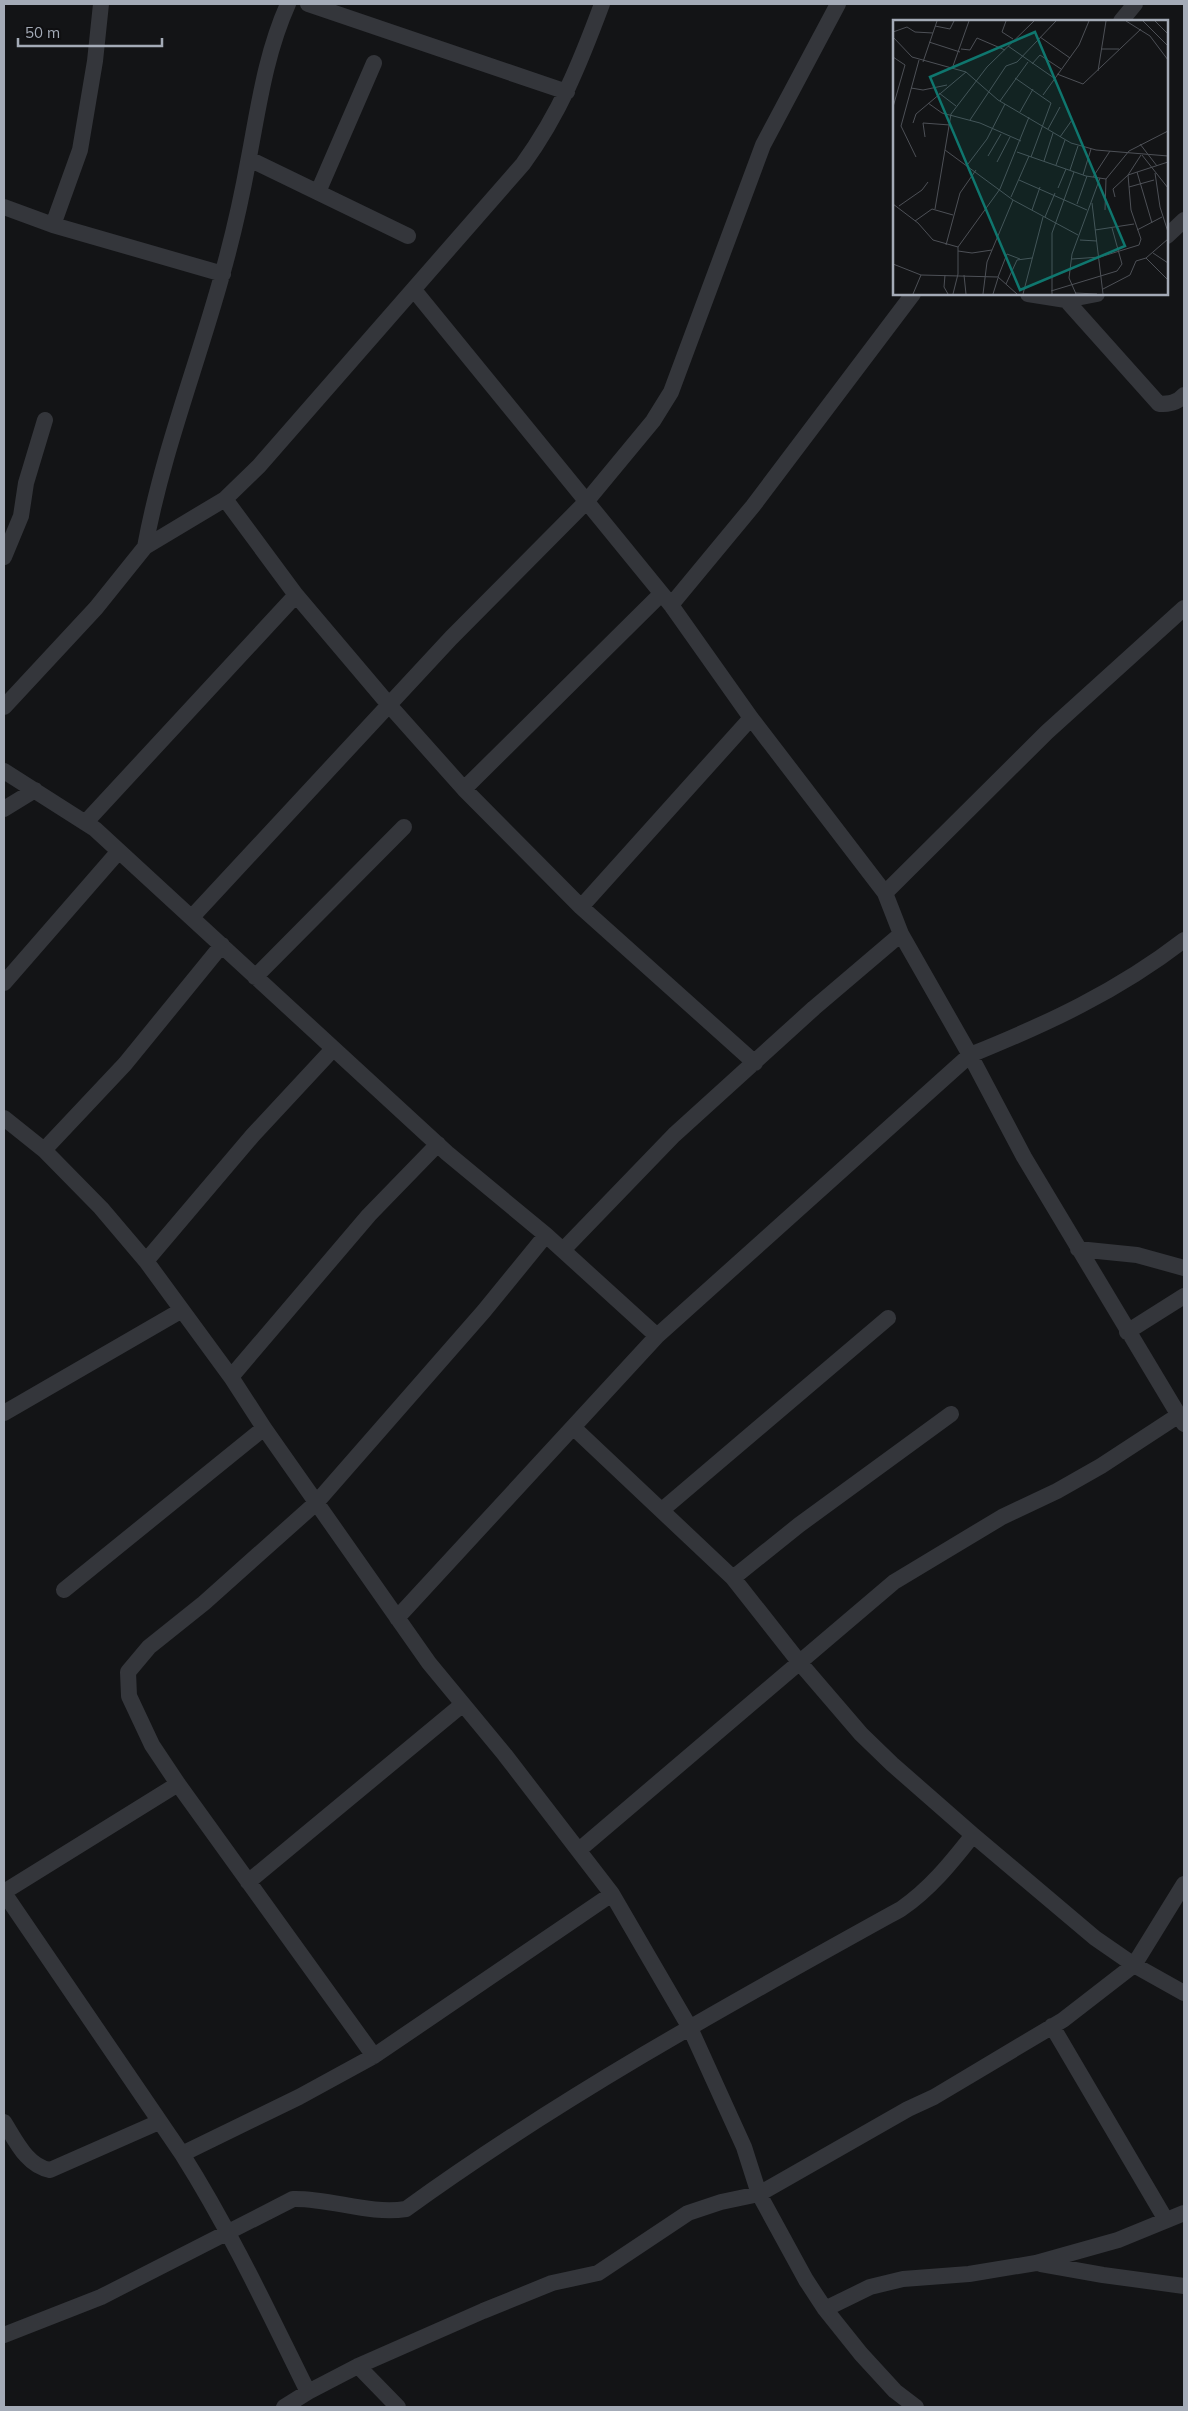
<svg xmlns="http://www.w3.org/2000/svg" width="1188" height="2411" font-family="Mulish,sans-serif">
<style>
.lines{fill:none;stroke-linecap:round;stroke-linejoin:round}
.minor{stroke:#34363b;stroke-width:16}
.inset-road{fill:none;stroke:#4d5056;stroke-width:1}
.view{fill:#0f766e;fill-opacity:0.15;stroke:#0f766e;stroke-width:2.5}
.inset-edge{fill:none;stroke:#a4abb7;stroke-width:2.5}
</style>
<rect width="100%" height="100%" fill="#131416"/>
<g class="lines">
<path class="minor" d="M308,4L567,92
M1121,21L1135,4
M249,159L408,236
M318,192L374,63
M4,207L53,225L223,274
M53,225L80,150L95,61L101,4
M1167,236L1184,220
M414,290L671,605L751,718L885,893L901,934L970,1055L1024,1157L1184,1424
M1028,294L1066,300L1097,294
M1066,300L1159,404C1169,404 1177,403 1184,395
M225,499L296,595L390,706L464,789L581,907L755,1063
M145,547C162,454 197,366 222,275C233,236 242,196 249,157C259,104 266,53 288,4
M4,557L21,516L26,483L45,420
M671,605L753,506L913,294
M4,707L96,608L145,547L225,499L259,466L523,164C560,113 580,63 602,4
M4,771L95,829L447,1153L546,1235L657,1336
M464,789L661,594
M4,809L35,790
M85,823L296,595
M885,893L1047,732L1184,608
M581,907L751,718
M192,917L451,638L586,502L653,421L671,392L763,145L838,4
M255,977L404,827
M4,983L119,851
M4,1118L44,1150L101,1208L146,1261L231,1377L264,1428L429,1663L505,1755L612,1894L690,2028L744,2147L759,2194L806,2280L825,2309L861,2354L895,2391L916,2407
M44,1150L125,1064L222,945
M1078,1249L1137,1255L1184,1268
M563,1250L674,1135L814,1008L901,934
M146,1261L253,1135L333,1049
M1127,1332L1184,1296
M231,1377L369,1215L438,1144
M4,1413L182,1310
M574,1428L733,1578L800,1663L861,1734L892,1764L973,1835L1095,1938L1134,1965L1184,1993
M662,1510L888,1318
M733,1578L799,1525L951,1414
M64,1590L264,1428
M397,1618L657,1336L970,1055C1047,1024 1118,991 1184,940
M579,1850L894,1582L1002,1517L1057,1491L1101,1466L1179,1415
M248,1882L463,1704
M4,1892L178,1784
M4,1893L182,2154C230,2230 268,2311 308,2392
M1052,2026L1166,2220
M374,2056L178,1784L152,1745L129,1696L128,1672L149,1647L204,1603L316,1503L484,1311L546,1235
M4,2122C16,2141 27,2166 50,2170L159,2122
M182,2154L299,2097L374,2056L612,1894
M1041,2264L1103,2275L1184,2286
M825,2309L870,2287L903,2279L969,2274L1036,2263L1118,2240L1184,2213
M4,2335L101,2297L293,2199C331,2198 369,2215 406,2209C562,2096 733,2002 901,1909C930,1889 951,1863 973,1835
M358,2366L398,2407
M284,2407L308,2392L358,2366L483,2311L552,2283L598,2273L688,2213L721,2202L759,2194L908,2109L934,2097L1063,2020L1134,1965L1184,1884"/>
</g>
<g transform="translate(893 20)">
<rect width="275" height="275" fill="#131416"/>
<path class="inset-road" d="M113,1L109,12L120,19M233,1L257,16L275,40M250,1L275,26M262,1L275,14M42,6L57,9L61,1M0,12L14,7L22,12L40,13M0,17L19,37L73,52L105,80L178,123L203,130L275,136M147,17L177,38M36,22L67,32M115,26L161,58M68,29L77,30L84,18L112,30M208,29H226M0,37L12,45L0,87M30,42L44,1M139,44L147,35L168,49M60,46L76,1M205,51L213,1M164,54L190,64L248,9M122,58L158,83L138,137M18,68L30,70L54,65M46,73L63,86M150,75L186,25L196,1M107,81L135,42M35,83L49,93L87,103L128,121M127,92L140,69M77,100L113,46L124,42L163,1M20,103L23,94L73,52M155,109L167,87M32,117L30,103L57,105M167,117L179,100M247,124L264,146M52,130L120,180L185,215M124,132L193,156L213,159L236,131L275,111M249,135L275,168M95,136L108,114M23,137L8,106L26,40M151,141L160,113M104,142L117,117M75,144L94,119L112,84M163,145L172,120M177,150L185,126M244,152L259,203M262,153L267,187L275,212M190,155L198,129M200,157L217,131M126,160L194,190M236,167L261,160M165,168L173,149M118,177L136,136M222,177L220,169L235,155L248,135M199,183L210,274M0,184L25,203L40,220L65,227M184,184L194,156M6,186L29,170L35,162M42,189L58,94L94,47L141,1M139,190L147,167M212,190L213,159M152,197L162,173M22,201L39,189L60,195M202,210L241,204M244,210L269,197M187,220L204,221M53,225L67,173L83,150M65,231L79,233L99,230M260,233L275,243M253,238L275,260M179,239L207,237L246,225L248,219L238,190L235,155L275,142M0,244L28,255L105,257L124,274M52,255L51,267L55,274M71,255L73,274M105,257L114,234L127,239M113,264L124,240L139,238M210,269L237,255L243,241L253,238L275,219M158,271L224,251L229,244L219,208M182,273L204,274M20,274L28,255M60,274L65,254V227L107,169L136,97M90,274L94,242L120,180M100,274L105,258M130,274L150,197M159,274V213L181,152M183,274L176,258L179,234L207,158"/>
<path class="view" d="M142,12L232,226L127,270L37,57Z"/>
<rect width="275" height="275" class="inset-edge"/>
</g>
<rect width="1188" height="2411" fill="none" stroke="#a4abb7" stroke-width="10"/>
<path d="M18 38v8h144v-8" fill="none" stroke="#a4abb7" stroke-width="2.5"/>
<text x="25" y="38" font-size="15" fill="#a4abb7" stroke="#0f0f11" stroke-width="4" paint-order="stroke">50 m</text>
</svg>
